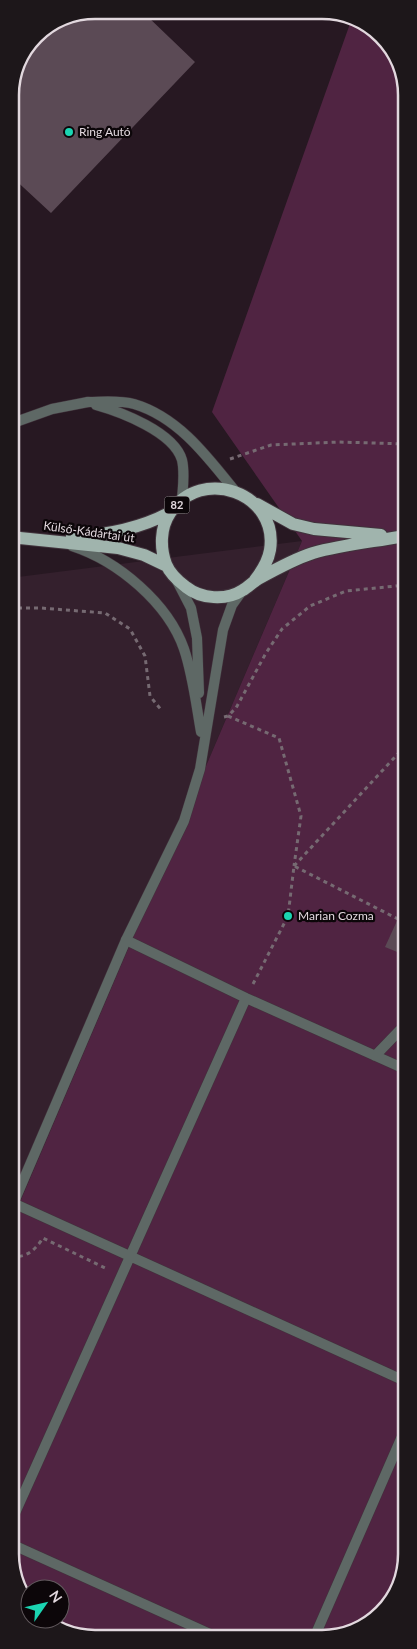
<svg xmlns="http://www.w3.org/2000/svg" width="417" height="1649" font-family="Lato,sans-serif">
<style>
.built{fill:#34202d}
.green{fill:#502442}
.building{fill:#5b4a55}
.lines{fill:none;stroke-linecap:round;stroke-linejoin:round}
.service-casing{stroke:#41333c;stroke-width:11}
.minor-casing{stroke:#41333c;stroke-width:11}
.primary-casing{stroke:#41333c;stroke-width:14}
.path{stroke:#766a72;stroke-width:3;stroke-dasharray:4 4;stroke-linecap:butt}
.service{stroke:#5e6865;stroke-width:10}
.minor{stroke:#5e6865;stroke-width:10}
.primary{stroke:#a0b4ad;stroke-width:12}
.poi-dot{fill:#1bd5b2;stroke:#0c0609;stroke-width:2}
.labels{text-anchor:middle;stroke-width:4.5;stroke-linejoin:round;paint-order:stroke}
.shield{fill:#0c0609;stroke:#a2999e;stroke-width:1}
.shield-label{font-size:11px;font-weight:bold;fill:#e2d8de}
.poi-label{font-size:12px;fill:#e2d8de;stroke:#0c0609;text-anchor:start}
.street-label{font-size:12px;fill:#e2d8de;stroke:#0c0609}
.rim{fill:none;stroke:#e2d8de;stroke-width:2.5}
</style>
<rect width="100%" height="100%" fill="#271822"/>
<path class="built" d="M302,541L11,1223L10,578Z"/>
<path class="green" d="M352,18L386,39L406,83L407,1560L386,1610L334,1638L78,1637L44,1619H60V1589H30V1605L11,1566V1223L302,541L212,412Z"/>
<path class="building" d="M146,15L195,62L51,213L10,175V89L35,35L63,16Z
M407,899V956L385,947Z"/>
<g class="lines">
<g class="service-casing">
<path id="service" d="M10,424L52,409L88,402
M126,940L246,998L407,1070
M375,1056L400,1030L407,1033
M13,1203L407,1382
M11,1522L246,998
M11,1544L219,1638
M314,1638L407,1425"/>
</g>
<g class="minor-casing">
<path id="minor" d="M88,402C102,402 119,400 134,404C178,417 207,456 235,491
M96,405C121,412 174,432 182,460C185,473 183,486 182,499
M72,546C118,561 168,603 184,649C193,676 196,704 201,732
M177,581L191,608L197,638L199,693
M11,1209L126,940L184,821L200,769L223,630L232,605L242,591"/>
</g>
<g class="primary-casing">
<path id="primary" d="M257,504L293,524L314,529L381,535
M10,537L118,548L144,555L167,566
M72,537C106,535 139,529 169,513
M255,580C262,571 268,562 270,550C279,493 201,465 170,513C160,528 160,548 166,564C170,574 178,581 186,587C201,599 226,601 243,590C248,587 253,582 258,579C276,569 294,559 313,553C341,545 371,542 399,537"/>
</g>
<path class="path" d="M230,459L271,445L339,442L406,444
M10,608H41L105,613L130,629L145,656L150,696L162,711
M228,716L279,738L301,816L294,866
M224,717L228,716L236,708L266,653L282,629L310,606L346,591L406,585
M294,866L407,744
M253,984L288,916L294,866L398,919
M11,1255C25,1260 36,1249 43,1238L107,1269"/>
<use href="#service" class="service"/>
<use href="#minor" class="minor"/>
<use href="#primary" class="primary"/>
</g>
<g class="poi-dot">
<circle cx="69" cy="132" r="5"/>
<circle cx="288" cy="916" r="5"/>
</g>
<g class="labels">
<rect class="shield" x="164.5" y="496.5" width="25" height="17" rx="4"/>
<g class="shield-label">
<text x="177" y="509">82</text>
</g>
<g class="poi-label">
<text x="79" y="136">Ring Autó</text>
<text x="298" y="920">Marian Cozma</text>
</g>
<g class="street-label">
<text transform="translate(89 532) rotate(8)" y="4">Külső-Kádártai út</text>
</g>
</g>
<path d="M0 0H417V1649H0ZM95 19H322A76 76 0 0 1 398 95V1554A76 76 0 0 1 322 1630H95A76 76 0 0 1 19 1554V95A76 76 0 0 1 95 19Z" fill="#1d171a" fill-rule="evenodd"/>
<path class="rim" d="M95 19H322A76 76 0 0 1 398 95V1554A76 76 0 0 1 322 1630H95A76 76 0 0 1 19 1554V95A76 76 0 0 1 95 19Z"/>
<g transform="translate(45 1604) rotate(56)"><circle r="24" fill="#0c0609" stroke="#625a5e"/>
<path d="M0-4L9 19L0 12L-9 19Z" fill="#1bd5b2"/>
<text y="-8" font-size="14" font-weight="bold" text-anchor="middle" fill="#e2d8de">N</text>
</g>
</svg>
